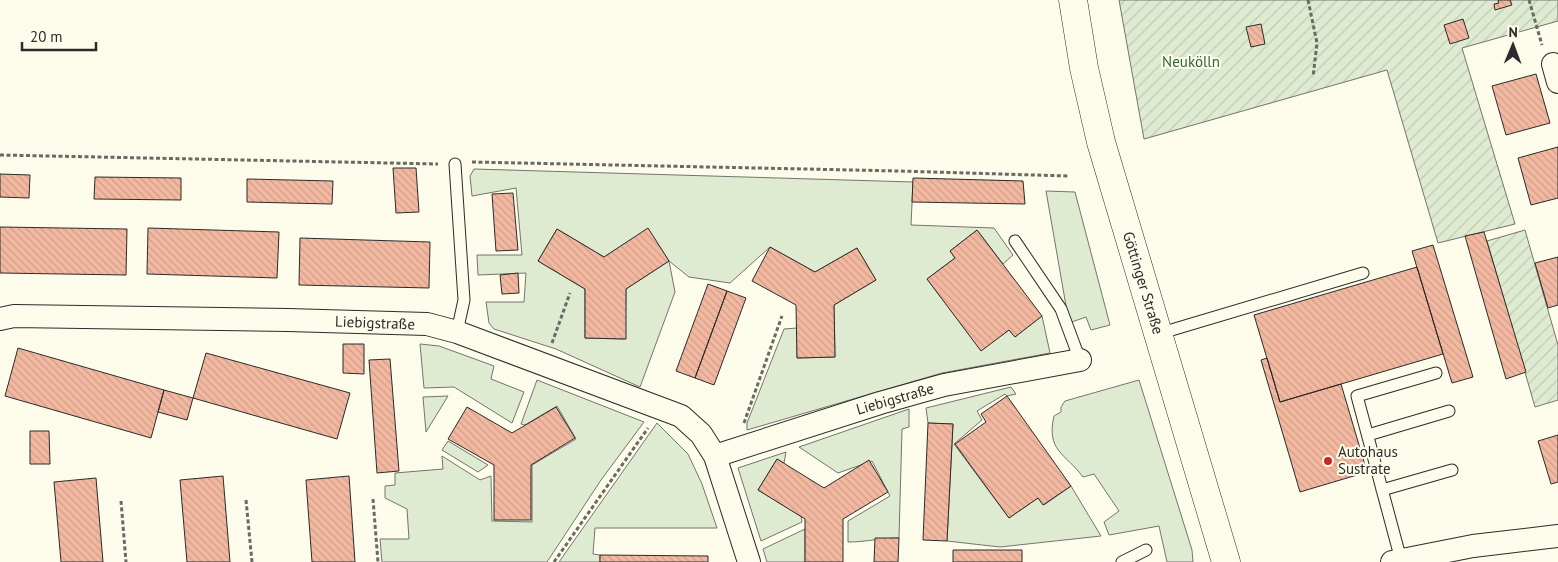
<svg xmlns="http://www.w3.org/2000/svg" width="1558" height="562" font-family="'PT Sans',sans-serif">
<style>
.green{fill:#deebd1;stroke:#74746e;fill-rule:evenodd}
.garden{fill:url(#garden-furrows);stroke:#74746e}
.building{fill:url(#building-back-hatch);stroke:#2b2b2b}
.lines{fill:none;stroke-linecap:round;stroke-linejoin:round}
.lane-casing{stroke:#2b2b2b;stroke-width:13}
.street-casing{stroke:#2b2b2b;stroke-width:24}
.secondary-casing{stroke:#2b2b2b;stroke-width:29}
.path{stroke:#6a6964;stroke-width:3;stroke-dasharray:4 2.5;stroke-linecap:butt}
.lane{stroke:#fdfbea;stroke-width:11}
.street{stroke:#fdfbea;stroke-width:22}
.secondary{stroke:#fdfbea;stroke-width:28}
.poi-dot{fill:#c62828;stroke:#fdfbea;stroke-width:2}
.labels{text-anchor:middle;stroke-width:4;stroke-linejoin:round;paint-order:stroke}
.park-label{font-size:15px;fill:#34623c;stroke:#fdfbea}
.street-label{font-size:15px;fill:#2b2b2b;stroke:#fdfbea}
.poi-label{font-size:15px;fill:#2b2b2b;stroke:#fdfbea;text-anchor:start}
</style>
<defs>
<pattern id="garden-furrows" width="10" height="10" patternUnits="userSpaceOnUse" patternTransform="scale(1.25)"><rect width="10" height="10" fill="#deebd1"/><path d="M-1 1l2-2M0 10L10 0M9 11l2-2" fill="none" stroke="#bfcab4"/></pattern>
<pattern id="building-back-hatch" width="6" height="6" patternUnits="userSpaceOnUse" patternTransform="scale(1.25)"><rect width="6" height="6" fill="#f2b8a0"/><path d="M-1 5l2 2M0 0l6 6M5-1l2 2" fill="none" stroke="#d09e8a"/></pattern>
</defs>
<rect width="100%" height="100%" fill="#fdfbea"/>
<path class="green" d="M474,169L913,182L911,225L994,228L1013,255L1003,264L977,230L950,251L955,258L927,279L981,350L1009,330L1015,337L1042,316L1050,353L942,373L747,430V423L784,329L797,328V358L835,357L834,305L876,280L857,248L815,272L770,247L730,283L689,277L669,261L675,292L640,387L556,349L494,329L489,323L486,302H524L526,273L478,275L477,255H522L516,188L472,196L470,176ZM557,229L604,257L648,229L669,261L626,289L625,339L585,338V289L538,261Z
M1046,191L1075,192L1110,325L1091,330L1086,317L1069,323Z
M420,344L439,346L494,366L491,379L524,392L512,423L454,387L424,388Z
M537,380L644,422L601,480L547,562H382L380,539H409L407,509L385,498V486L395,485V473L443,469L442,456L480,480L491,476L492,521L532,522V465L576,439L557,406L525,425L521,424Z
M1139,380L1192,550L1193,562H1167L1159,526L1109,535L1104,522L1119,511L1094,474L1083,477C1065,453 1046,451 1054,416L1061,412V407L1065,401Z
M1011,387L1016,394L1007,396L1005,394L977,411L982,420L954,444L1009,518L1038,498L1044,505L1071,486L1101,536L1000,547L947,541L953,424L928,423L926,408Z
M448,396L426,432L423,397Z
M909,409V427L902,429L899,538C880,538 866,542 848,542V521L890,496L872,461L838,473L799,447Z
M657,423L688,454L702,484L717,528H595L593,554L600,555V562H559Z
M448,441L488,465L478,472L442,450Z
M786,452L784,463L777,459L758,490L801,516L802,522L761,541L738,468Z
M805,529V562H767L763,549Z"/>
<path class="garden" d="M1119,0H1558V21L1462,48L1515,224L1438,243L1387,70L1144,139Z
M1525,230L1558,345V400L1535,407L1487,241Z"/>
<path class="building" d="M1498,0H1510L1512,5L1495,10L1494,4L1499,3Z
M1463,19L1469,38L1450,44L1444,25Z
M1261,24L1265,44L1251,47L1246,27Z
M1536,74L1550,123L1506,135L1492,86Z
M1558,147V198L1531,205L1518,158Z
M393,168H416L419,212L396,213Z
M0,174L30,175L29,198L0,197Z
M95,177L181,178V200L94,199Z
M913,178L1023,181L1025,204L912,202Z
M247,179L333,181L332,204L247,202Z
M513,193L518,250L496,251L492,194Z
M0,227L127,229L126,275L0,273Z
M148,228L279,232L277,278L147,274Z
M648,228L669,261L626,289V339L585,338V289L538,261L557,229L604,257Z
M977,230L1042,316L1015,337L1009,330L981,351L927,279L955,258L950,251Z
M1484,232L1526,372L1506,379L1465,236Z
M300,238L430,242L429,288L299,285Z
M1433,245L1473,377L1452,383L1412,251Z
M770,247L815,272L857,248L876,280L834,305L835,357L797,358L796,305L752,281Z
M1558,257V305L1548,308L1535,263Z
M1417,267L1443,354L1280,402L1254,315Z
M518,273L519,293L502,294L500,275Z
M708,284L727,291L695,378L676,371Z
M727,291L746,298L714,385L695,378Z
M343,344H364V374L343,373Z
M18,348L164,390L151,438L5,396Z
M206,353L350,393L337,439L193,398Z
M1267,358L1280,402L1341,384L1367,472L1300,492L1261,360Z
M390,359L399,471L377,473L369,360Z
M164,390L193,398L187,420L158,412Z
M1007,396L1071,486L1043,505L1038,498L1009,518L955,444L986,422L981,414Z
M467,407L512,433L556,407L575,438L531,465V520H494V465L448,439Z
M928,423L953,424L947,541L923,540Z
M30,431H49L50,464H30Z
M1558,435V482L1551,484L1538,441Z
M777,459L824,488L869,460L888,492L843,519V562H805V519L758,490Z
M223,476L230,562H187L180,480Z
M349,476L355,562H312L306,480Z
M96,478L103,562H61L54,482Z
M875,538H899L898,562H874Z
M953,550H1022V562H953Z
M600,555L708,556V562H600Z"/>
<g class="lines">
<g class="lane-casing">
<path id="lane" d="M455,164L464,300L457,332
M1015,241L1061,309L1080,360
M1158,334L1363,273
M1368,435L1449,411
M1382,490L1452,470
M1401,560L1357,396L1436,373
M1122,562L1146,550"/>
</g>
<g class="street-casing">
<path id="street" d="M1553,64L1558,82
M0,319L14,316L288,320L427,324L457,332L681,416L701,434L715,456L749,562
M715,456L880,403L944,385L1080,360
M1392,562L1473,546L1558,536"/>
</g>
<g class="secondary-casing">
<path id="secondary" d="M1073,0L1084,68L1101,142L1226,562"/>
</g>
<path class="path" d="M1308,0L1317,43L1313,77
M1529,0L1542,45
M0,155L438,164
M472,162L899,171L1068,176
M552,343L570,293
M744,423L782,316
M373,499L378,562
M246,500L252,562
M121,501L126,562
M554,562L648,428"/>
<use href="#lane" class="lane"/>
<use href="#street" class="street"/>
<use href="#secondary" class="secondary"/>
</g>
<circle class="poi-dot" cx="1328" cy="461" r="5"/>
<g class="labels">
<g class="park-label">
<text x="1191" y="67">Neukölln</text>
</g>
<g class="street-label">
<text transform="translate(1143 283) rotate(73)" y="5">Göttinger Straße</text>
<text transform="translate(375 323) rotate(2)" y="5">Liebigstraße</text>
<text transform="translate(895 399) rotate(-16)" y="5">Liebigstraße</text>
</g>
<g class="poi-label">
<text x="1338" y="457">Autohaus<tspan x="1338" dy="17">Sustrate</tspan></text>
</g>
</g>
<g transform="translate(1513 45) rotate(1)" stroke="#fdfbea" stroke-width="4" paint-order="stroke">
<path d="M0-4L9 19L0 12L-9 19Z" fill="#2b2b2b"/>
<text y="-8" font-size="14" font-weight="bold" text-anchor="middle" fill="#2b2b2b">N</text>
</g>
<path d="M22 42v8h74v-8" fill="none" stroke="#2b2b2b" stroke-width="2.5"/>
<text x="30" y="42" font-size="15" fill="#2b2b2b" stroke="#fdfbea" stroke-width="4" paint-order="stroke">20 m</text>
</svg>
